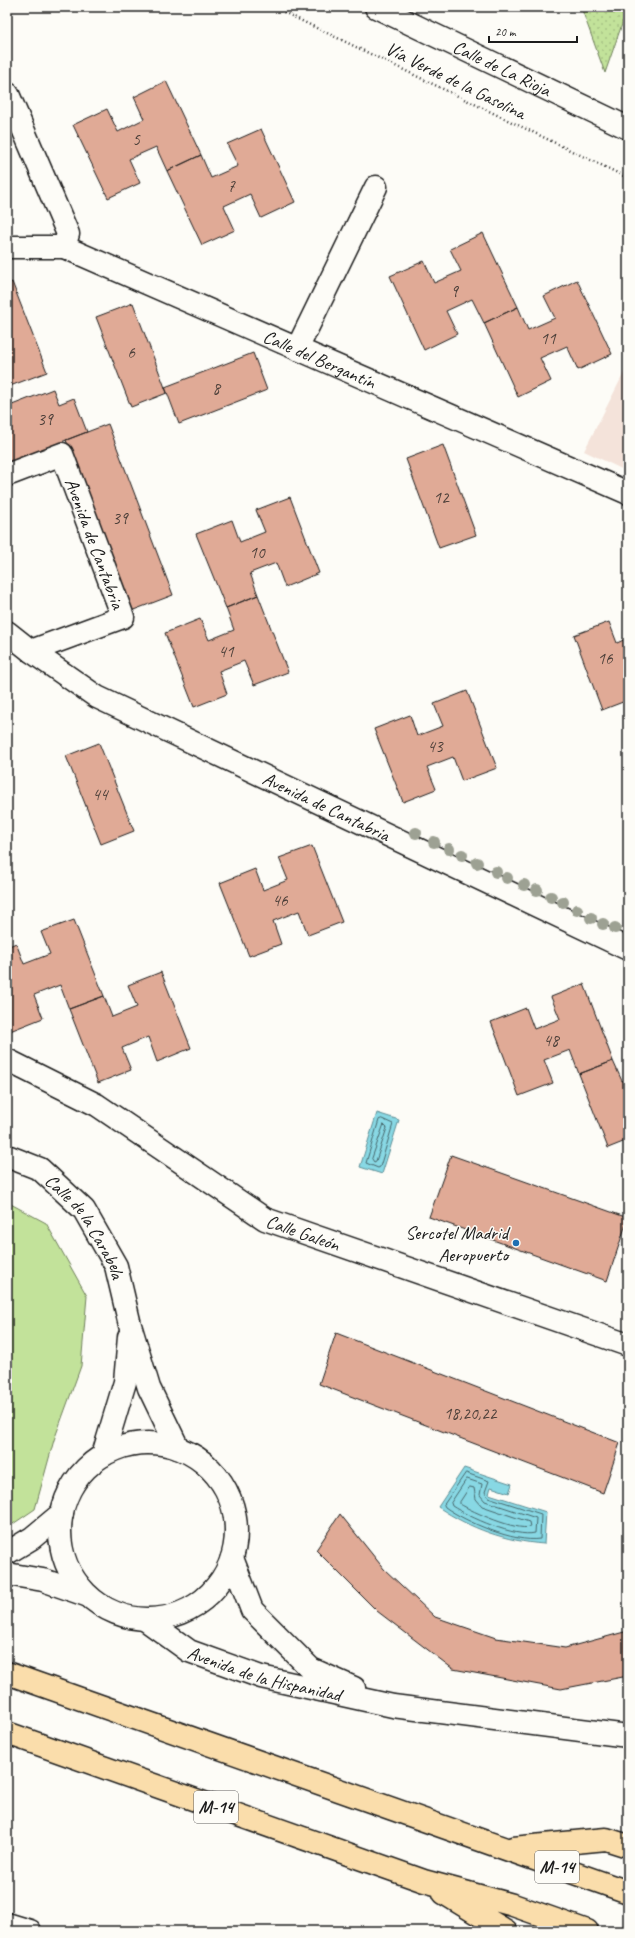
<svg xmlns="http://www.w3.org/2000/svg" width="635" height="1938" font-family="Caveat,sans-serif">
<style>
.built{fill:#f4e3da}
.grass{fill:#c2e29a;stroke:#6f7f5b}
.park{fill:url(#park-dots);stroke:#6f7f5b}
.water{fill:#88d8e4;stroke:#5d8d94}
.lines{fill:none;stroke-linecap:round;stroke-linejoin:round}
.shore{stroke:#47676c;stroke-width:1}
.building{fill:#e0aa96;stroke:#1c1c1c}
.minor-casing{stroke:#1c1c1c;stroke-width:25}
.highway-casing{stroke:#1c1c1c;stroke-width:25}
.path{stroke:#1c1c1c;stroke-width:2.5;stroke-dasharray:1 3;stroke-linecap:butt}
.minor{stroke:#fdfcf7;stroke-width:22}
.highway{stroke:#faddab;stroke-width:22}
.tree{fill:#9da193}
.poi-dot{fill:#1f6fb2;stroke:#fdfcf7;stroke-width:1.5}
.labels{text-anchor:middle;stroke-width:3;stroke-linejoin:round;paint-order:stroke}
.number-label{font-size:17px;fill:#4d403a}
.shield{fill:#fdfcf7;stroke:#605f5e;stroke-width:1}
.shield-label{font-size:18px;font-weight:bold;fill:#1c1c1c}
.street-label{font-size:19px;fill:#1c1c1c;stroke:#fdfcf7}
.poi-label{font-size:19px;fill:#1c1c1c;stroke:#fdfcf7;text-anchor:end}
</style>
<defs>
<pattern id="park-dots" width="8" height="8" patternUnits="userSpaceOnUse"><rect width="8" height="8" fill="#c2e29a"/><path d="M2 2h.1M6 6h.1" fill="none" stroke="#a6c184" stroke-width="1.8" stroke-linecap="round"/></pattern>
</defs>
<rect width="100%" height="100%" fill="#fdfcf7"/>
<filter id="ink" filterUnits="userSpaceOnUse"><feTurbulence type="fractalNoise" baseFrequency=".025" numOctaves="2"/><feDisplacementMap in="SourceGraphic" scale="8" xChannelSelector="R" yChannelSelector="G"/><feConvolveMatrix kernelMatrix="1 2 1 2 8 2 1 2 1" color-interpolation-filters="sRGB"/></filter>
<g filter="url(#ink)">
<path class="built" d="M628,365V472L584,451Z"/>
<path class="grass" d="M7,1202L46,1223L87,1296L81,1366L54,1440L35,1509L7,1528Z"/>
<path class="park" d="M581,7H628L605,73Z"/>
<path class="water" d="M377,1113L399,1120L382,1174L360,1167Z
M464,1468L512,1484L509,1493L491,1487L489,1494L546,1512L544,1544C505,1541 471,1529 438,1507Z"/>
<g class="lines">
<path class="shore" d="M382,1119L393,1124L380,1167L378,1168L366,1163L379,1120Z
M384,1125L387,1128L376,1161L374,1162L372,1159Z
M466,1473L489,1481L485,1492L488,1497L541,1514L540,1539C514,1543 466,1522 445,1507L444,1505Z
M467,1479L482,1484L480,1495L485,1501L536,1518L535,1533C515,1538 469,1517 452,1506L451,1503Z
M470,1487L474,1488L476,1499L482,1506L529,1522L530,1527C516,1531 473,1512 460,1504V1502Z"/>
</g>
<path class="building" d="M166,81L201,155L167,171L156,147L129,159L140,183L108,198L73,125L107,109L118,132L144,119L134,97Z
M261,129L295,202L261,218L250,194L224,206L235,230L202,245L167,171L201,155L211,178L238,166L227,144Z
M483,233L518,307L484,323L472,299L446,311L457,334L424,350L390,276L424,261L434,283L461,271L450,249Z
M577,280L612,354L578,370L567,346L540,358L551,381L518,397L484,323L518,307L528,330L555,318L544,296Z
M12,282L47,372L10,386L7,377V284Z
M133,303L167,393L131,407L96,317Z
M253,353L267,390L179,424L165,387Z
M53,389L59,404L74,398L87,432L7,463V407Z
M108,424L173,595L131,611L66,440Z
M443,445L476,535L439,548L406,459Z
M290,497L319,573L285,587L276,563L250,573L258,595L226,608L196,534L232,520L240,542L265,532L256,510Z
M258,595L288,672L254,685L244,661L219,671L227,694L194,707L165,633L200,619L209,640L234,630L226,608Z
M609,622L617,643L628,638V700L602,710L574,635Z
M467,691L497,768L462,781L453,757L427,767L436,789L403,802L374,729L410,715L417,736L443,726L434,704Z
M99,743L134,831L101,844L66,756Z
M312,846L342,922L308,935L299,911L273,921L281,944L249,956L220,883L255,869L263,890L288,880L279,858Z
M74,920L104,996L69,1009L60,985L34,995L43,1018L10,1031L7,1024V947L16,943L24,964L50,954L41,932Z
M161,972L191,1048L157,1062L148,1037L122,1048L131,1070L98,1083L69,1009L104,996L112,1017L137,1007L128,985Z
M584,984L613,1061L579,1074L570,1050L544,1060L553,1083L519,1096L491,1022L526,1008L534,1029L560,1019L551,997Z
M613,1061L622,1081L628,1079V1140L608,1148L579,1074Z
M451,1155L628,1218L607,1281L429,1217Z
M336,1333L620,1443L603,1493L319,1384Z
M340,1514L384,1569L435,1617L496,1638L565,1648L628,1631V1676L561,1689L453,1669L377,1611L316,1550Z"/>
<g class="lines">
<g class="minor-casing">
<g id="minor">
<path id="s1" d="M376,7L628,128"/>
<path d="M8,94L68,234L64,247"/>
<path id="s2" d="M7,247H64L628,493"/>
<path d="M297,349L376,187"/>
<path id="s3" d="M7,475L62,454L123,617L31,651"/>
<path id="s4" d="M7,632L31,651L97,697L628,949"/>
<path id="s5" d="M7,1060L97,1105L265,1219L628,1345"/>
<path id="s6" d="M7,1156L40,1169L84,1210L116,1266L130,1325L149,1388L178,1448"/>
<circle cx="148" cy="1531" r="88"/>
<path d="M103,1455L125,1382L129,1337"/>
<path d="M7,1553L32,1538L62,1513"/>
<path d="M232,1558L252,1610L311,1669L354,1688"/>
<path d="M7,1574L43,1580L86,1595"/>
<path id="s7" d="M146,1620L189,1651L261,1677L393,1706L628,1736"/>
<path d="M7,1924L30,1931"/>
</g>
</g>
<g class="highway-casing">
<path id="highway" d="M7,1673L628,1892
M7,1733L424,1881L513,1905L587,1931
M513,1848L606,1839L628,1846
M444,1893L506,1931"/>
</g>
<path class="path" d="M273,7L628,178"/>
<use href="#minor" class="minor"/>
<use href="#highway" class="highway"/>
</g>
<g class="tree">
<circle cx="416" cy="833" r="6"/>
<circle cx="434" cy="842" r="6"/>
<circle cx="449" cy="849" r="6"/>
<circle cx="462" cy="855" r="6"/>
<circle cx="477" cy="863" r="6"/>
<circle cx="496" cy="872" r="6"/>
<circle cx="507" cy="878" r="6"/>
<circle cx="524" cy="885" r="6"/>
<circle cx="537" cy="890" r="6"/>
<circle cx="551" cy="897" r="6"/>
<circle cx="563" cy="902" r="6"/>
<circle cx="577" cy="910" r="6"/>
<circle cx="591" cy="918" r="6"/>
<circle cx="603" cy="924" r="6"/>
<circle cx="615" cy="928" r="6"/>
</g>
</g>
<circle class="poi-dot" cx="516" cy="1243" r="4"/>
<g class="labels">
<g class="number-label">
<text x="136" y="145">5</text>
<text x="231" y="192">7</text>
<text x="454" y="297">9</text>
<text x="548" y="344">11</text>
<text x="131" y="358">6</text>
<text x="216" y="394">8</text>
<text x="45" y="425">39</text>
<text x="441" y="503">12</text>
<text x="120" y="524">39</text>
<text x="257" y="558">10</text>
<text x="226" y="657">41</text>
<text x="605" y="664">16</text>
<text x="435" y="752">43</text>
<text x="100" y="800">44</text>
<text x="280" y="906">46</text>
<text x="551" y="1046">48</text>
<text x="470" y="1419">18,20,22</text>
</g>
<g class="shield">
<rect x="194" y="1791" width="44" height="32" rx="3"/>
<rect x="535" y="1851" width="44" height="32" rx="3"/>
</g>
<g class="shield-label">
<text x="216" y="1813">M-14</text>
<text x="557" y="1873">M-14</text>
</g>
<g class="street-label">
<text dy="7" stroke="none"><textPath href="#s1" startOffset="140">Calle de La Rioja</textPath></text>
<text transform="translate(456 80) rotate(26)" y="7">Vía Verde de la Gasolina</text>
<text dy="7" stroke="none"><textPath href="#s2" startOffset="336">Calle del Bergantín</textPath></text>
<text dy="7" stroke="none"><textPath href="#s3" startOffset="154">Avenida de Cantabria</textPath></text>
<text dy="7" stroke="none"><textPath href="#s4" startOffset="365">Avenida de Cantabria</textPath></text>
<text dy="7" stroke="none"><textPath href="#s6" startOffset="110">Calle de la Carabela</textPath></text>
<text dy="7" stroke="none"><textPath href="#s5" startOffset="344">Calle Galeón</textPath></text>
<text dy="7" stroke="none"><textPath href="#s7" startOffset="132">Avenida de la Hispanidad</textPath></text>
</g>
<g class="poi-label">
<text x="508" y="1239">Sercotel Madrid<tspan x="508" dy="22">Aeropuerto</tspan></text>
</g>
</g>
<rect width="635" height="1938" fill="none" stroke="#fdfcf7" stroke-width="24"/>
<rect x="12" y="12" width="611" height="1914" fill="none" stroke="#1c1c1c" stroke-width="1.5" filter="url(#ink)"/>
<path d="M489 36v6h88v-6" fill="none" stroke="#1c1c1c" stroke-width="2"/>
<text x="495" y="36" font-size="12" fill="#1c1c1c" stroke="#fdfcf7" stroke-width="3" paint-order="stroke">20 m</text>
</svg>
